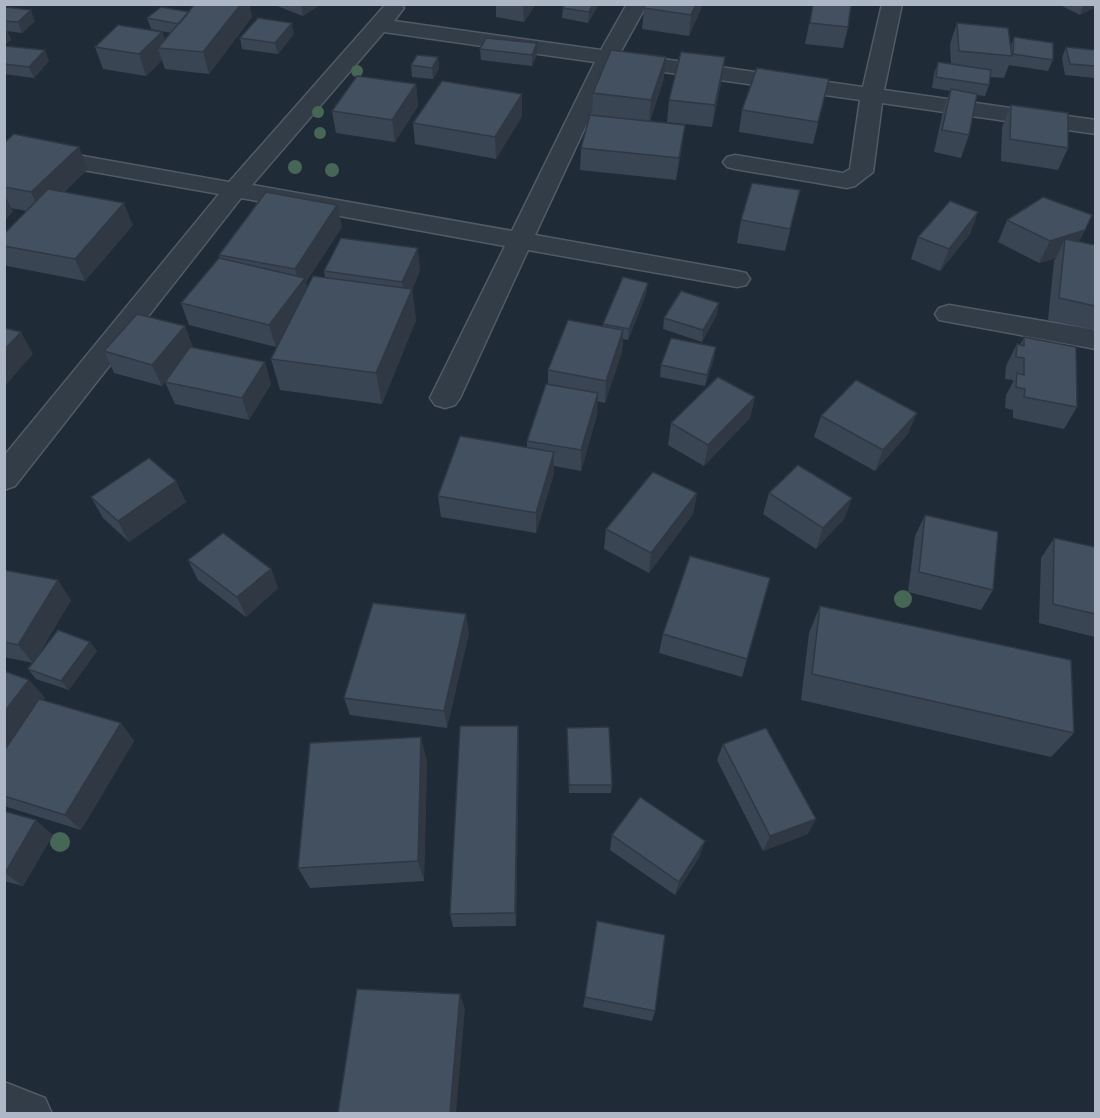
<svg xmlns="http://www.w3.org/2000/svg" width="1100" height="1118" font-family="'Space Grotesk',sans-serif">
<style>
.lines{fill:none;stroke-linecap:round;stroke-linejoin:round}
.street-casing{stroke:#515a66;stroke-width:3}
.street{fill:#333d48;fill-rule:evenodd}
.tree{fill:#466656}
.wall{fill:#3a4553}
.shaded-wall{fill:#2f3843}
.building{fill:#435060;stroke:#2f3843;stroke-width:1.5}
</style>
<rect width="100%" height="100%" fill="#202b38"/>
<g class="lines">
<g class="street-casing">
<path id="street" d="M386,4H401L404,8L394,21L601,50L627,4H647L620,53L863,87L882,4H902L884,90L1096,120V134L882,103L873,172L855,186L847,188L735,169L727,167L723,162L727,157L735,155L843,173L850,169L860,100L614,65L535,235L737,271L746,273L750,279L746,285L737,287L528,250L460,398L455,405L445,408L435,405L430,398L505,246L241,198L15,486L4,490V456L219,194L4,156V142L229,182ZM384,32L595,62L512,231L252,185Z
M949,305L1096,330V349L939,320L935,314L939,308Z
M4,1082L45,1098L52,1114H4Z"/>
</g>
<use href="#street" class="street"/>
</g>
<g class="tree">
<circle cx="357" cy="71" r="6"/>
<circle cx="318" cy="112" r="6"/>
<circle cx="320" cy="133" r="6"/>
<circle cx="295" cy="167" r="7"/>
<circle cx="332" cy="170" r="7"/>
<circle cx="903" cy="599" r="9"/>
<circle cx="60" cy="842" r="10"/>
</g>
<path class="wall" d="M195,4H249L252,17L209,74L165,69L162,60L146,76L103,69L95,47L162,32L165,40L171,33L151,29L147,18L189,12Z
M272,4H321L303,16Z
M496,4H536L524,22L496,17Z
M565,4H599L588,23L562,18L563,8Z
M703,4L689,36L642,29L644,8Z
M810,4H853L850,10L848,27L843,48L805,44L813,5Z
M1058,4H1095L1080,15Z
M4,7L35,21L22,33L7,31L11,40L4,45Z
M957,23L1011,46L1014,37L1053,60L1048,71L1009,65L1004,78L990,77L989,85L985,96L977,95L969,135L961,158L934,152L943,111L950,91L932,88L934,74L938,62L951,65L950,44Z
M294,34L278,54L242,49L240,38Z
M4,46L49,61L34,78L4,74Z
M1066,47L1095,50V78L1065,75L1062,58Z
M480,49L537,54L532,66L481,60Z
M438,57L439,68L433,79L412,77L411,65Z
M725,57L722,78L712,127L667,122L669,100Z
M664,78L650,121L682,147L676,180L580,170L581,148L592,115L593,93Z
M829,79L813,144L739,132L742,110Z
M416,84L418,106L395,142L336,133L332,111Z
M1011,105L1068,148L1058,170L1001,161L1002,127Z
M522,116L496,159L415,144L413,123Z
M4,143L88,169L64,192L133,225L85,281L7,266L4,261V234L27,211L11,208L13,211L4,221Z
M800,190L785,251L737,243L741,220Z
M978,212L970,234L940,271L911,259L918,237Z
M1007,220L1085,230L1079,241L1095,245V330L1048,320L1054,261L1056,258L1039,263L998,242Z
M342,227L306,282L307,288L325,278L324,271L420,270L412,290L416,320L382,404L280,390L271,359L281,340L276,347L189,325L181,303L220,258L219,255Z
M648,283L646,294L628,340L623,339L622,352L605,403L597,401V415L581,471L554,466V473L536,533L441,517L438,496L527,447V441L548,385V370L603,326V324Z
M717,314L702,342L663,329L664,318Z
M185,326L193,348L271,384L249,420L175,404L165,382L168,378L162,386L114,373L104,351Z
M1024,337L1077,407L1064,429L1013,418V410L1005,408L1006,395L1013,382V380L1005,379L1006,366L1017,344L1020,345Z
M716,347L714,358L705,386L660,377L661,365Z
M755,397L750,418L704,466L668,445L671,423Z
M821,416L908,434L875,471L814,437Z
M697,493L693,514L649,573L604,549L606,529Z
M769,493L852,498L844,519L816,549L763,514Z
M91,497L186,502L129,542L103,518Z
M925,515L993,590L981,610L908,592L915,536Z
M1054,538L1095,547V637L1039,623L1041,558Z
M188,560L271,569L278,588L246,617L198,580Z
M4,570L71,600L36,659L90,642L97,651L69,690L36,679L28,669L33,663L4,657Z
M820,606L1074,733L1051,757L801,700L809,633Z
M469,633L447,728L350,715L344,698Z
M663,634L747,659L742,677L659,653Z
M4,671L29,680L45,698L43,701L121,723L134,741L81,830L4,806Z
M567,728L612,785L611,793H569Z
M519,743L516,926L453,927L450,914Z
M723,744L808,834L763,851L717,760Z
M427,761L424,881L310,888L298,868Z
M4,811L53,835L23,886L4,881Z
M612,835L700,856L675,895L610,850Z
M585,997L655,1011L652,1021L583,1007Z"/>
<path class="shaded-wall" d="M241,4H249L252,17L209,74L203,52Z
M301,4H321L303,16Z
M523,4H536L524,22Z
M593,4H599L588,23L589,12Z
M696,4H703L689,36L691,15Z
M1084,4H1095V8L1080,15Z
M31,10L35,21L22,33L18,22Z
M292,23L294,34L278,54L275,43Z
M4,26L11,40L4,45Z
M162,32L167,49L158,48L162,60L146,76L139,54Z
M537,43V54L532,66V55Z
M45,50L49,61L34,78L29,67Z
M438,57L439,68L433,79L432,68Z
M666,57L664,78L649,122L651,100Z
M725,57L722,78L712,127L715,105Z
M416,84L418,106L395,142L392,120Z
M522,94V116L496,159L495,137Z
M685,125L682,147L676,180L679,158Z
M79,147L88,169L41,214L31,192Z
M4,194L13,211L4,221Z
M124,203L133,225L85,281L75,259Z
M337,205L342,227L306,282L310,300L276,347L269,325L299,286L295,269Z
M978,212L970,234L940,271L949,249Z
M1085,230L1074,252L1065,239L1056,258L1039,263L1050,241Z
M418,248L420,270L412,290L416,320L382,404L376,373L406,303L402,282Z
M648,283L646,294L628,340L629,329Z
M719,303L717,314L702,342L703,330Z
M185,326L193,348L162,386L152,365Z
M623,330L622,352L605,403L606,381Z
M21,332L33,354L4,387V350Z
M716,347L714,358L705,386L707,375Z
M265,362L271,384L249,420L242,398Z
M598,393L597,415L581,471V450Z
M755,397L750,418L704,466L708,445Z
M917,413L908,434L875,471L883,450Z
M554,452V473L536,533V513Z
M176,481L186,502L129,542L118,521Z
M697,493L693,514L649,573L651,553Z
M852,498L844,519L816,549L823,528Z
M271,569L278,588L246,617L237,597Z
M58,580L71,600L33,663L18,645Z
M466,614L469,633L447,728L444,711Z
M90,642L97,651L69,690L61,681Z
M29,680L45,698L5,751L4,750V712Z
M121,723L134,741L81,830L65,815Z
M518,726L519,743L516,926L515,913Z
M421,737L427,761L424,881L418,861Z
M816,819L808,834L763,851L770,836Z
M36,820L53,835L23,886L5,873Z
M705,841L700,856L675,895L679,882Z
M460,994L465,1009L456,1113H450Z"/>
<path class="building" d="M195,4H241L203,52L158,48Z
M565,4H593L589,12L563,8Z
M646,4H696L691,15L644,8Z
M813,4H851L848,27L810,23Z
M4,7L31,10L18,22L4,21Z
M161,7L189,12L179,24L147,18Z
M258,18L292,23L275,43L240,38Z
M957,23L1008,28L1012,56L959,51Z
M118,25L162,32L139,54L95,47Z
M1014,37L1053,43V60L1013,54Z
M486,38L537,43L532,55L480,49Z
M4,46L45,50L29,67L4,64Z
M1066,47L1095,50V66L1070,64Z
M611,50L666,57L651,100L593,93Z
M681,52L725,57L715,105L669,100Z
M417,55L438,57L432,68L411,65Z
M938,62L991,70L989,85L936,77Z
M757,68L829,79L818,122L742,110Z
M357,76L416,84L392,120L332,111Z
M442,81L522,94L495,137L413,123Z
M951,89L977,94L969,135L942,130Z
M1011,105L1068,113V148L1010,139Z
M590,115L685,125L679,158L581,148Z
M14,134L79,147L31,192L4,187V143Z
M752,183L800,190L790,229L741,220Z
M48,189L124,203L75,259L4,246V234Z
M266,192L337,205L295,269L219,255Z
M1043,197L1092,215L1085,230L1050,241L1007,220Z
M950,201L978,212L949,249L918,237Z
M341,238L418,248L402,282L324,271Z
M1065,239L1095,245V306L1059,298Z
M219,258L305,278L269,325L181,303Z
M313,276L412,289L376,373L271,359Z
M623,277L648,283L629,329L603,324Z
M681,291L719,303L703,330L664,318Z
M137,314L185,326L152,365L104,351Z
M568,320L623,330L606,381L548,370Z
M4,328L21,332L4,350Z
M1024,337L1076,347L1077,407L1024,397L1025,389L1016,387L1017,373L1024,375V358L1016,357L1017,344L1024,346Z
M671,338L716,347L707,375L661,365Z
M190,347L265,362L242,398L165,382Z
M718,377L755,397L708,445L671,423Z
M856,380L917,413L883,450L821,416Z
M546,384L598,393L581,450L527,441Z
M460,436L554,452L536,513L438,496Z
M149,458L176,481L118,521L91,497Z
M798,465L852,498L823,528L769,493Z
M653,472L697,493L651,553L606,529Z
M925,515L998,532L993,590L919,572Z
M223,533L271,569L237,597L188,560Z
M1054,538L1095,547V614L1053,604Z
M690,556L770,578L747,659L663,634Z
M4,570L58,580L18,645L4,642Z
M373,603L466,614L444,711L344,698Z
M820,606L1071,660L1074,733L812,674Z
M58,630L90,642L61,681L28,669Z
M4,671L29,680L4,712Z
M39,699L121,723L65,815L4,796V751Z
M460,726H518L515,913L450,914Z
M609,727L612,785H569L567,728Z
M766,728L816,819L770,836L723,744Z
M421,737L418,861L298,868L310,743Z
M640,797L705,841L679,882L612,835Z
M4,811L36,820L5,873L4,872Z
M597,921L665,935L655,1011L585,997Z
M357,989L460,994L450,1113H338Z"/>
<rect width="1100" height="1118" fill="none" stroke="#adb7c5" stroke-width="12"/>
</svg>
